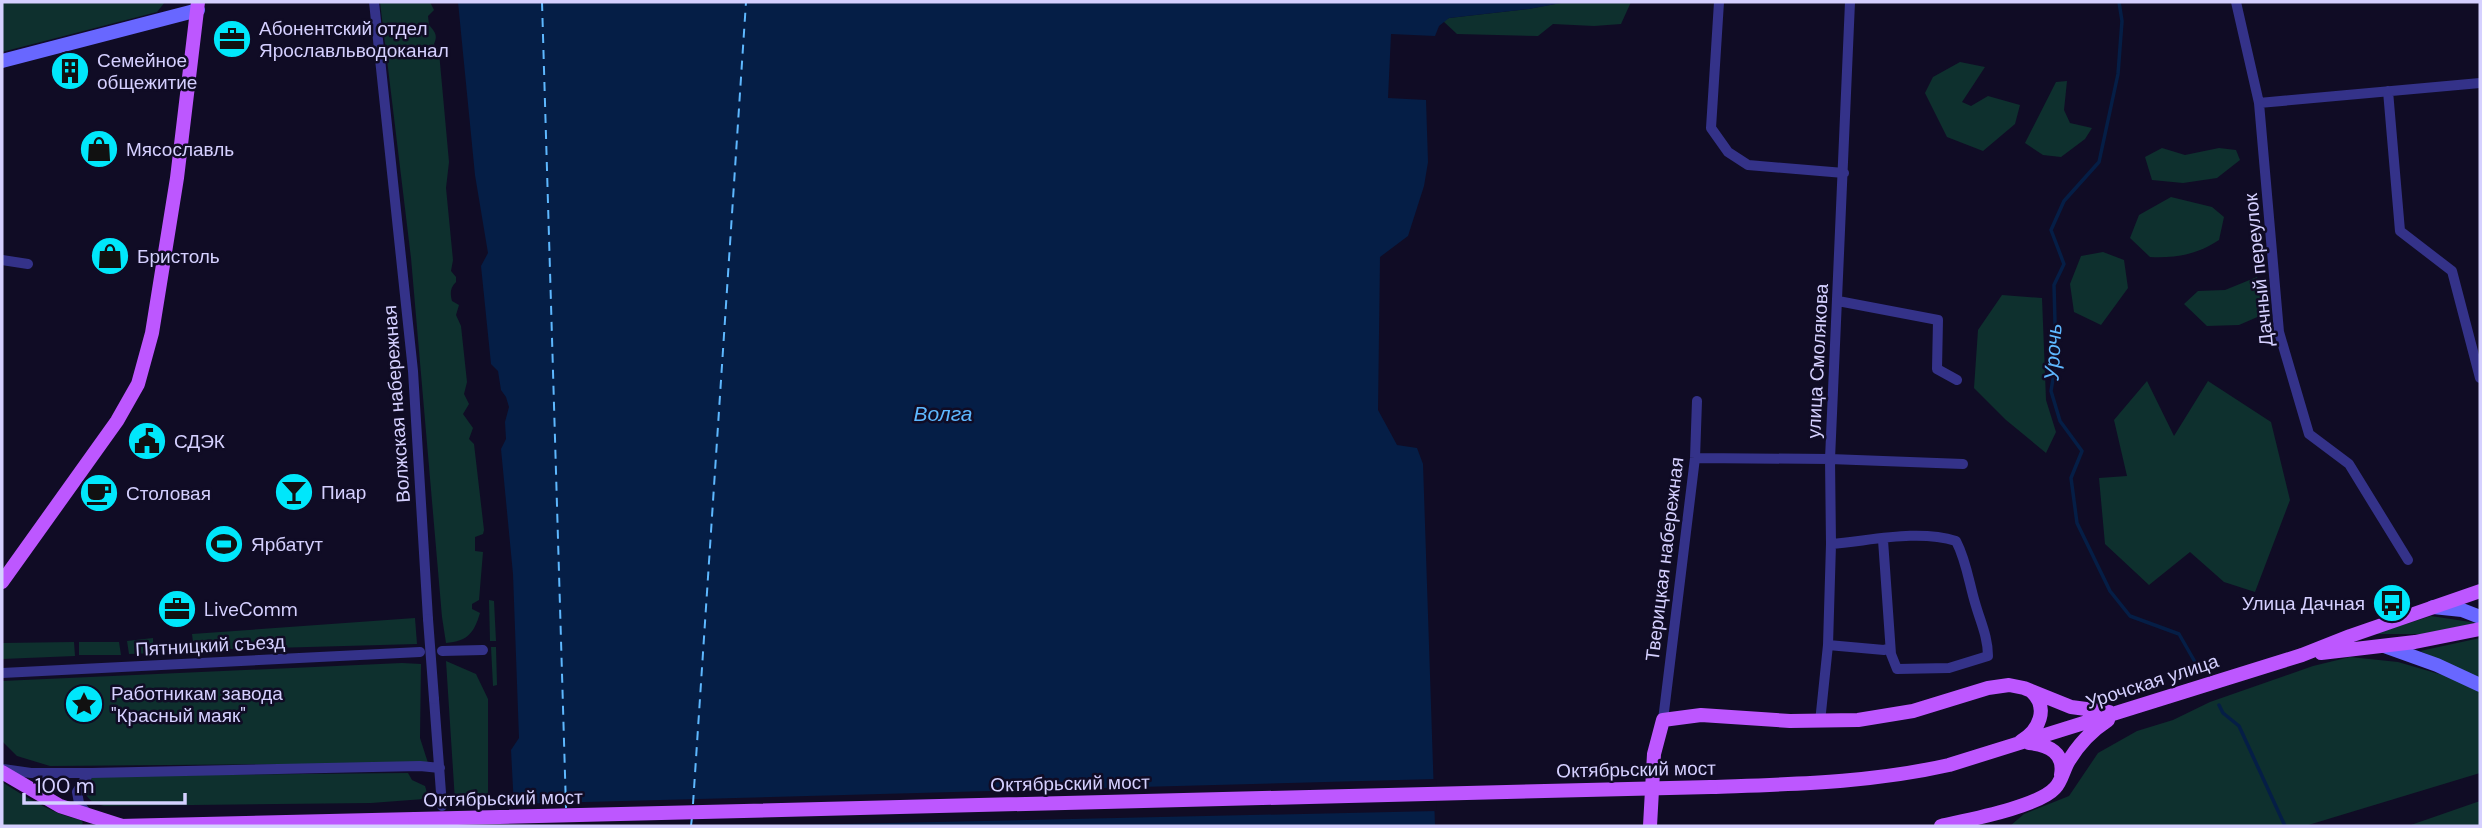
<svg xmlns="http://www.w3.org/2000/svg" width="2482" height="828" font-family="'DM Sans',sans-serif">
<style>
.green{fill:#0e302e}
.water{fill:#051e46}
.pier{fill:#100c25}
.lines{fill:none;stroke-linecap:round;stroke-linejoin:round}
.stream{stroke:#051e46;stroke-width:3.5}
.ferry{stroke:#5eb8ff;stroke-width:2;stroke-dasharray:9 7;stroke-linecap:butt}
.street{stroke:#343289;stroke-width:10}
.secondary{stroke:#6867ff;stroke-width:14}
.primary{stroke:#bd57ff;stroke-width:14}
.street-bridge{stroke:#343289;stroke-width:10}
.primary-bridge{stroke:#bd57ff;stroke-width:14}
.labels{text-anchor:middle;stroke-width:5;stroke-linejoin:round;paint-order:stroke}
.poi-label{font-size:19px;fill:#d5d0ff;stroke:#100c25;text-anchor:start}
.street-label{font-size:19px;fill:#d5d0ff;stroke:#100c25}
.water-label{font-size:21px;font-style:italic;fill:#5eb8ff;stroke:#100c25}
</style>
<rect width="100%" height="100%" fill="#100c25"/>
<path class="green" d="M2,2H165L157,12L2,52Z
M380,2H430L434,10L428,16L429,25C435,32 438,35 434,44L439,52L449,162L446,188L453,260L451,271L456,277V282C450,288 450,293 452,301L459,305L456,315L461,326L467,382L464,394L469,404L463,414L473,428L469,439L474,444L484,530L483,534L475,537V551L483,552L479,600L472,604V609L480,613C474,633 468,641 446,643L442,617L411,258Z
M1566,2H1631L1621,24L1594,26L1553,24L1538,36L1457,34L1443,21L1449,18L1528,9Z
M1960,62L1985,67L1962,102L1971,106L1988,96L2020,105L2015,124L1983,151L1947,137L1925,93L1933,77Z
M2067,81L2064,110L2070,123L2092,128L2085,139L2061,157L2043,155L2025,143L2056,82Z
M2162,148L2185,155L2219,148L2236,150L2240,160L2217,178L2183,183L2152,180L2145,157Z
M2171,197L2212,207L2224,217L2219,240C2196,255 2176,258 2150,257L2130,238L2139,215Z
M2103,252L2124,260L2128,288L2101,325L2074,312L2070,284L2081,256Z
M2257,277L2263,292L2262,315L2239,325L2207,326L2184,304L2198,291L2225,290Z
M2002,295L2042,298L2046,400L2056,432L2046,453L2006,420L1974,388L1978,330Z
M2147,381L2174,436L2208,381L2271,422L2290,500L2255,592L2224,582L2190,552L2149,585L2105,544L2099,478L2127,476L2114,420Z
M489,600L494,601L496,641H490Z
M2431,616L2477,623L2423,634H2375Z
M415,618L417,644L194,650L192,634Z
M153,638V651L156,653L129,654L127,641Z
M2480,638V678L2420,651Z
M74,642L75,656L2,659V643Z
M79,642H119L121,655H79Z
M491,647H496L497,685L493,686Z
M2350,657L2398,662L2446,676L2480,689V773L2305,826H2010L2024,814L2069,796L2098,753L2137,731L2173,720L2210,702L2313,666Z
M446,661L476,674L488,699V800L455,801Z
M402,663L421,664L420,738L428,763L50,766L17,756L2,741V681Z
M408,773L412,780L425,786L428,796L424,799L371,803L104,806L93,803L85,794L87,782L94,776Z
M2,782C26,797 52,814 81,820L83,823L80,826H2Z
M2480,801V826H2408Z"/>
<path class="water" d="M458,2H1566L1529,9L1449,18L1439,26L1435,36L1391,34L1388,98L1426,100L1428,162L1424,186L1408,236L1380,257L1378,410L1397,445L1417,448L1423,464L1435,826H515L511,750L519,738L513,574L501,449L506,439L505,422L509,407L506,397L501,390L498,371L491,364L481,266L488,253L475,175Z"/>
<path class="pier" d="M1436,779L1437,811L754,826H511L510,804Z"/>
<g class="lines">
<path class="stream" d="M2119,2L2122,21L2118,74L2099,162L2064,201L2051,230L2064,264L2054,285L2056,361L2051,391L2060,421L2082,451L2071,478L2077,523L2110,591L2130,616L2179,634L2195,662
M2219,705L2223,713L2239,726L2285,826"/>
<path class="ferry" d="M542,2L566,808
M693,804L746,2
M691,826L692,817"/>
<path class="street" d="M374,2L413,371L428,619
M1719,2L1711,128L1728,152L1748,165L1844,173
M2236,2L2259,103L2279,332L2309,434L2349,464L2408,560
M2388,91L2400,231L2452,271L2480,378
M2259,103L2480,83
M2,260L28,264
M1838,301L1938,320L1937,369L1957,380
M1695,458L1830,459L1963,464
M1831,544C1870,541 1917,529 1956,541C1967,562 1969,584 1976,606C1981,623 1988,638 1988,656L1949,668L1897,669L1891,654L1883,540
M1828,645L1884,650L1890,648
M442,651L483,650
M2,673L420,652
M434,699L442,806
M1663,720L1695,458L1697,401
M1820,722L1828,645L1831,544L1830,459L1850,2
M3,769L31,773H91L420,766L440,768
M88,815L79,803L77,792L89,773"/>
<path class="secondary" d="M2,61L198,10
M2433,607L2462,610L2480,617
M2384,646L2437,665L2480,685"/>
<path class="primary" d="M2,582L117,421L138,384L152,333L177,178L198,2
M2321,653L2415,642L2480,629
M2021,741C2039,731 2049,708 2032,692
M2029,743C2049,745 2065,753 2061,775
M2,772L60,806L122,826
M1711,787C1792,784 1870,783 1949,765L2302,655L2350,636L2480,591
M119,826L415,819
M1650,826L1654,754L1663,720L1701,715L1790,721L1858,720L1913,711L1988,688L2009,685L2024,688L2071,707L2109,712
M1941,826C1967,820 2038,807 2055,788C2061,782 2063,772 2067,764C2077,746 2091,731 2108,720"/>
<path class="street-bridge" d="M428,619L434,699"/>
<path class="primary-bridge" d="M415,819L1711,787"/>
</g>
<defs>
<g id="office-disc" transform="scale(2.0125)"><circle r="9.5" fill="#00e7fb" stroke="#100c25"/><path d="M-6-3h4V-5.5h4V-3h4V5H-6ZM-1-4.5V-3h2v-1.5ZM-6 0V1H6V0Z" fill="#111"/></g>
<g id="building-disc" transform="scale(2.0125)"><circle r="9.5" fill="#00e7fb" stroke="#100c25"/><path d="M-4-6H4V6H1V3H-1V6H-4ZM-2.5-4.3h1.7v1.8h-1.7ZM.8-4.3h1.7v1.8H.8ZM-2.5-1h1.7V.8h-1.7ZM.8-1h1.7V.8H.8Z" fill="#111"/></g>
<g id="shop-disc" transform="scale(2.0125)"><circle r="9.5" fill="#00e7fb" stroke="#100c25"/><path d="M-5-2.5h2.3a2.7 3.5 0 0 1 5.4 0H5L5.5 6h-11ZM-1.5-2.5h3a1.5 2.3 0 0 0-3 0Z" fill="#111"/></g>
<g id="civic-disc" transform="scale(2.0125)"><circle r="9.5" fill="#00e7fb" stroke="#100c25"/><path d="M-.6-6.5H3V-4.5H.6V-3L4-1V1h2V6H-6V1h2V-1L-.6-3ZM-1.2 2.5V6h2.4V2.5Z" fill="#111"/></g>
<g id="bar-disc" transform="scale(2.0125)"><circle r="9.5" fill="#00e7fb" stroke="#100c25"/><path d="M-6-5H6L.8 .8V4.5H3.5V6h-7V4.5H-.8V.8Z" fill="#111"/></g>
<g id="cafe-disc" transform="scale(2.0125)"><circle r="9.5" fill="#00e7fb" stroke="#100c25"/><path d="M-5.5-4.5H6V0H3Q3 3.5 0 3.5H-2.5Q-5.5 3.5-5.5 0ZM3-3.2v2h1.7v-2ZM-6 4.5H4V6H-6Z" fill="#111"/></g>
<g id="stadium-disc" transform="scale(2.0125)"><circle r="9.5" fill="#00e7fb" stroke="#100c25"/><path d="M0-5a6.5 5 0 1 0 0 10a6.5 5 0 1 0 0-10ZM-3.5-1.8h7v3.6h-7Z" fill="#111"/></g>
<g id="bus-disc" transform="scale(2.0125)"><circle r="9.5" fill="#00e7fb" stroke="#100c25"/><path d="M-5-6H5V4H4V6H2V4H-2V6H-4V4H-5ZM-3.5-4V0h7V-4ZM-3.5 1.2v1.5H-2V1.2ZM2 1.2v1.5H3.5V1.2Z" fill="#111"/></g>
<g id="sight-disc" transform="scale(2.0125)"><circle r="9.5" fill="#00e7fb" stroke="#100c25"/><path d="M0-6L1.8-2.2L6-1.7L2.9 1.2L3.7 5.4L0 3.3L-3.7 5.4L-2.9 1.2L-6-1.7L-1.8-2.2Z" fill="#111"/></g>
</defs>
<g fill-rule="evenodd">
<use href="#office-disc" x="232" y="39"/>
<use href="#building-disc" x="70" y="71"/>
<use href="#shop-disc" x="99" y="149"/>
<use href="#shop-disc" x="110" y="256"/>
<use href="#civic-disc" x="147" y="441"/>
<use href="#bar-disc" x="294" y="492"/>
<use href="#cafe-disc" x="99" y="493"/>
<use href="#stadium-disc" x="224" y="544"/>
<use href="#bus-disc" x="2392" y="603"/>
<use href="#office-disc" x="177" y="609"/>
<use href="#sight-disc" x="84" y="704"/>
</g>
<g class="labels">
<g class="poi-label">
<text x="259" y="35">Абонентский отдел<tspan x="259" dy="22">Ярославльводоканал</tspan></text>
<text x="97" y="67">Семейное<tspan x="97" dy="22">общежитие</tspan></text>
<text x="126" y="156">Мясославль</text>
<text x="137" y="263">Бристоль</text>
<text x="174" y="448">СДЭК</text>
<text x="321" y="499">Пиар</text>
<text x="126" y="500">Столовая</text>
<text x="251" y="551">Ярбатут</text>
<text x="2365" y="610" text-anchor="end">Улица Дачная</text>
<text x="204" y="616">LiveComm</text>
<text x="111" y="700">Работникам завода<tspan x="111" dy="22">"Красный маяк"</tspan></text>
</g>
<g class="street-label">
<text transform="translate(2258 270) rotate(-96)" y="7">Дачный переулок</text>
<text transform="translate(1817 361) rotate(-87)" y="7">улица Смолякова</text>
<text transform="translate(396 404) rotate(-94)" y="7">Волжская набережная</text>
<text transform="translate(1664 559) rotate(-83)" y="7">Тверицкая набережная</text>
<text transform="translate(210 645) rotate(-3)" y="7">Пятницкий съезд</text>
<text transform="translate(2152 681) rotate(-18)" y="7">Урочская улица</text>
<text transform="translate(1636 769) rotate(-1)" y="7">Октябрьский мост</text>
<text transform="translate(1070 783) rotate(-1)" y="7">Октябрьский мост</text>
<text transform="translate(503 798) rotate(-1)" y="7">Октябрьский мост</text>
</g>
<g class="water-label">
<text transform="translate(2053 352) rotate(-87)" y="7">Урочь</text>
<text x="943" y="421">Волга</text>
</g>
</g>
<rect width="2482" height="828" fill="none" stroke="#d5d0ff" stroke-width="7"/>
<path d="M24 793v10h161v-10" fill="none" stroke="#d5d0ff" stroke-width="3.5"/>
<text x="35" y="793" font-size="21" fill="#d5d0ff" stroke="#100c25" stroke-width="5" paint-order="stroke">100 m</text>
</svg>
